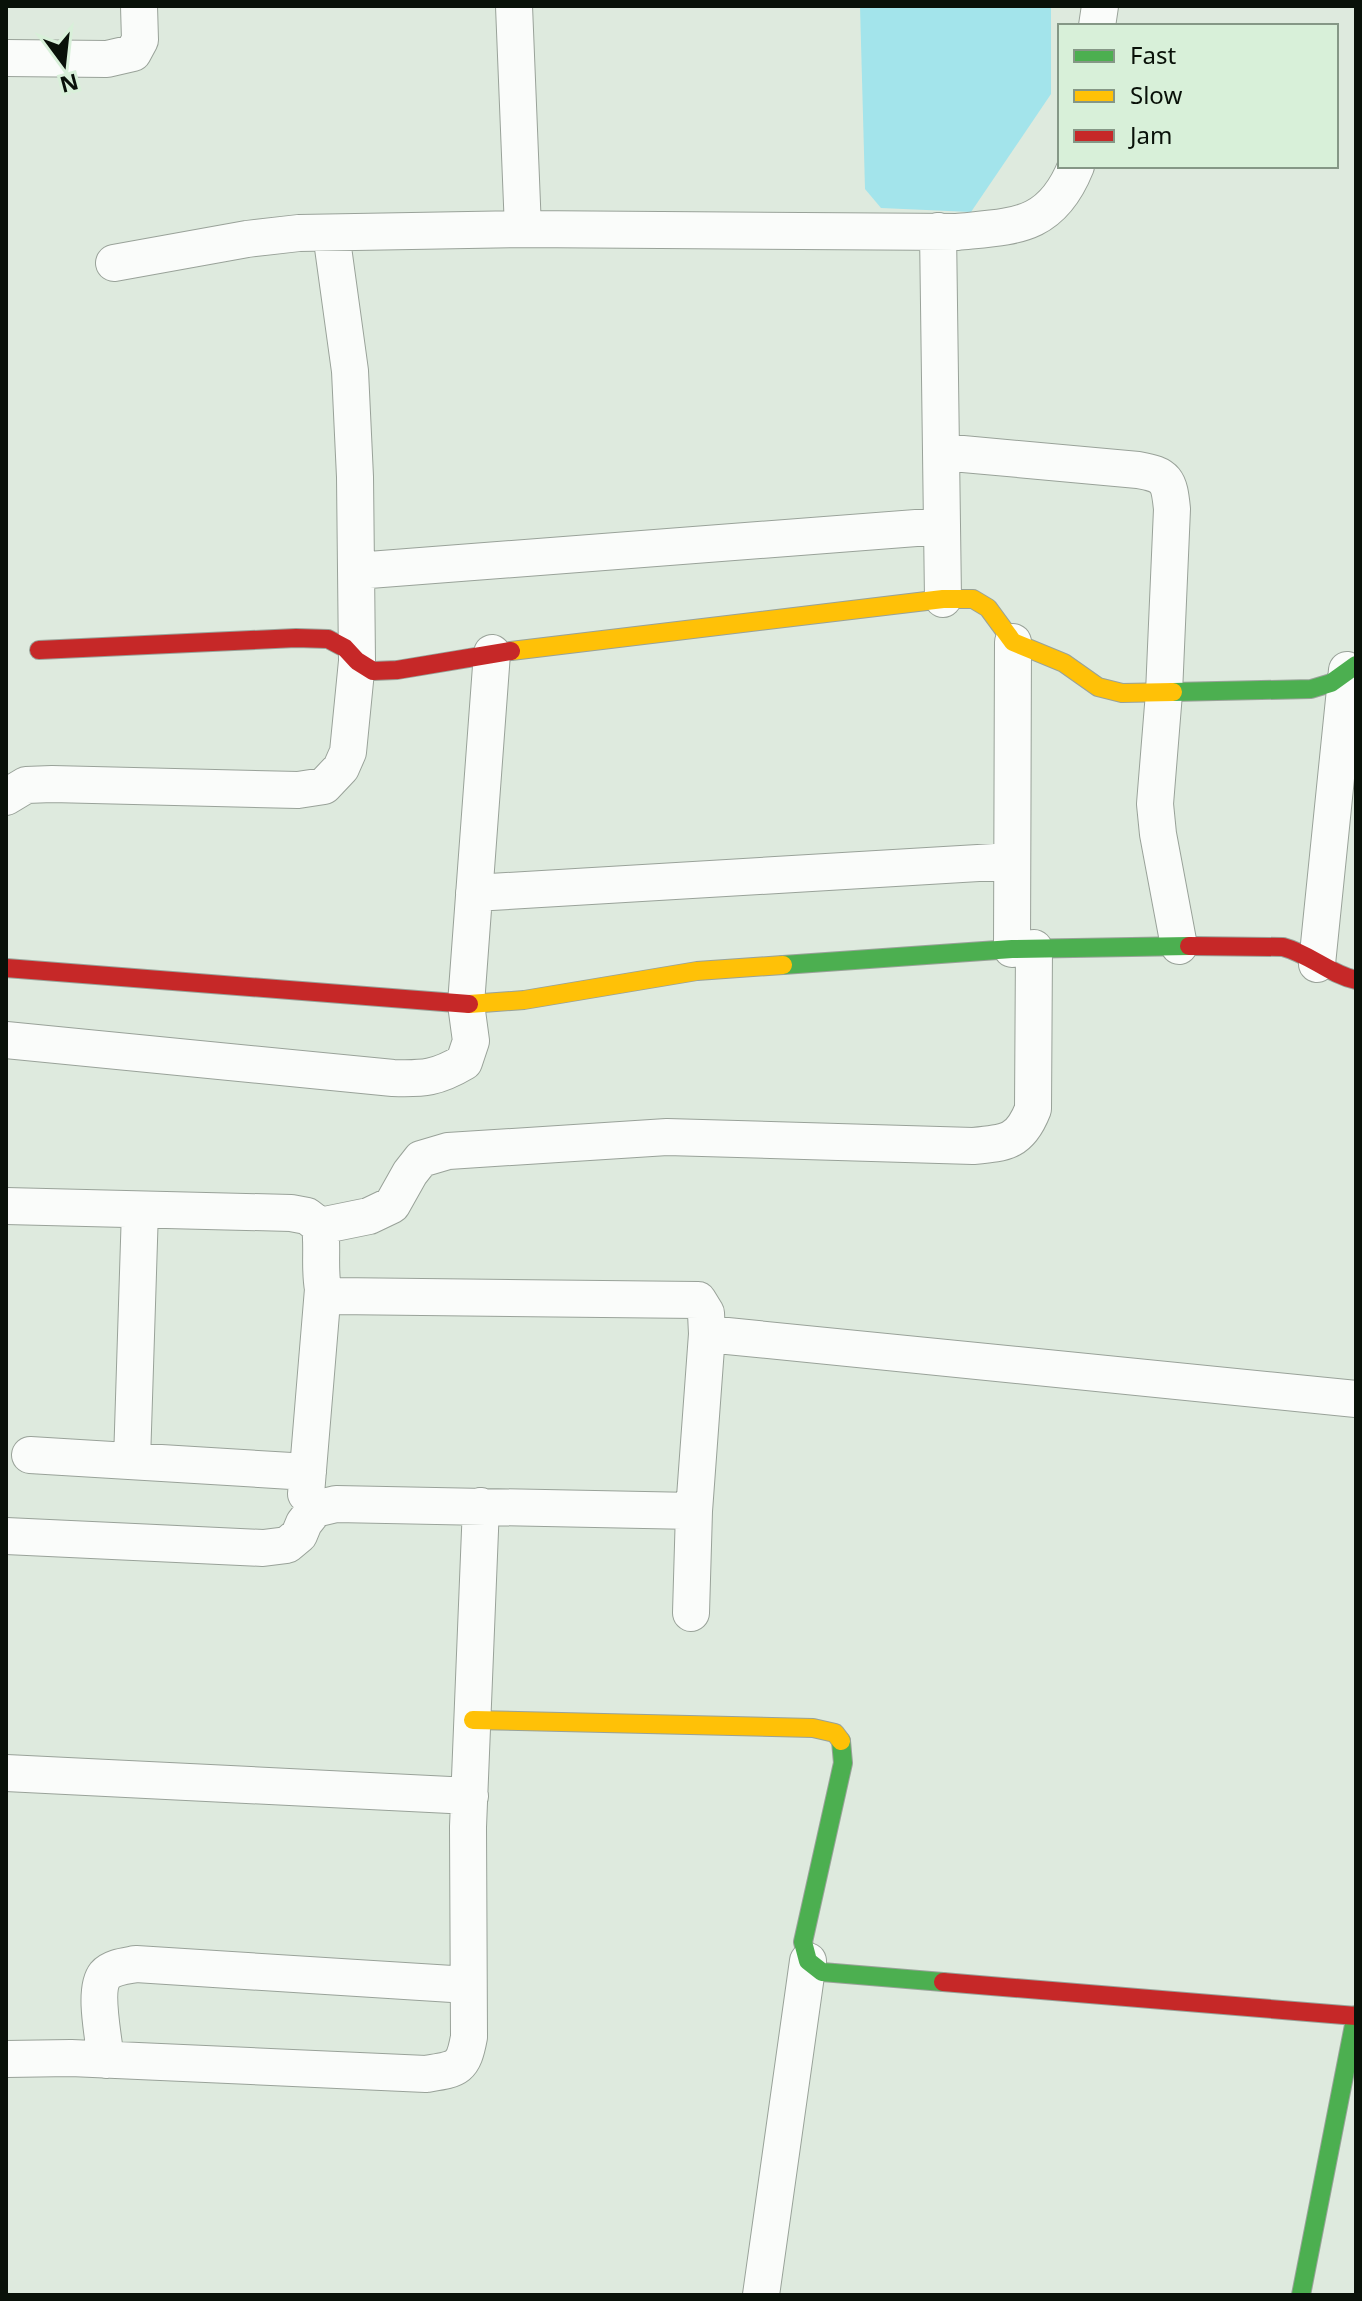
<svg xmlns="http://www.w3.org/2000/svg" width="1362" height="2301" font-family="'Noto Sans',sans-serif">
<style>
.water{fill:#a3e4eb}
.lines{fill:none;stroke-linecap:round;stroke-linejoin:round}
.street-casing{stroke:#99a299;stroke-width:38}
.fast-casing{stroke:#99a299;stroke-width:20}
.slow-casing{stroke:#99a299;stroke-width:20}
.jam-casing{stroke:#99a299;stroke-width:20}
.street{stroke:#fafcfa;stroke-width:36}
.fast{stroke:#4caf50;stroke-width:18}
.slow{stroke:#ffc107;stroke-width:18}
.jam{stroke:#c62828;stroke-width:18}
</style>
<rect width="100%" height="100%" fill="#deeade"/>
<path class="water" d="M860,6H1051V94L971,212L881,208L865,189Z"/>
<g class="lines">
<g class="street-casing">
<path id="street" d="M514,6L523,229
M1097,26L1100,6
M6,58L107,59L133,53L140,40L139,6
M938,231L943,599
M114,263L247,239L299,233L523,229L957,232C1016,226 1051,228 1076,166
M941,452L1138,470C1167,475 1169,480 1172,509L1164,693L1155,804L1158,834L1179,946
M356,571L942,526
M6,797L26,785L52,784L298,790L324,786L341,768L348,752L357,661L355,477L350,371L331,233
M474,893L1012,861
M1012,949L1013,642
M1317,964L1347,670
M6,1040L393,1078C424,1079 437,1078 464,1062L471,1041L466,1004L492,653
M6,1206L291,1213L307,1216L320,1226C323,1247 319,1268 323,1289L335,1296L698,1300L706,1313L707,1334L694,1511L691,1613
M320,1226L369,1216L392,1205L410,1173L421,1159L448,1151L667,1137L973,1146C1007,1143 1020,1142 1033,1109L1034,948
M707,1334L1356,1399
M30,1455L308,1472
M132,1461L140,1210
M306,1494L323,1289
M6,1536L263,1548L287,1545L299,1535L304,1523L315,1509L336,1504L694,1511
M6,1773L470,1796
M6,2059L71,2058L426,2074C458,2069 463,2069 469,2037L468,1827L481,1506
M106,2060C104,2040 93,1990 105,1975C112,1967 126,1966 136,1964L468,1985
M761,2295L808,1961"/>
</g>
<g class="fast-casing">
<path id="fast" d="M1173,692L1311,689L1331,683L1356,665
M783,965L1012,949L1189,946
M841,1741L843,1763L803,1942L808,1961L822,1972L943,1982
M1301,2295L1356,2015"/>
</g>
<g class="slow-casing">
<path id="slow" d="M511,651L943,599H973L988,608L1013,642L1064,663L1098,687L1122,693L1173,692
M469,1004L524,1000L697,971L783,965
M473,1720L813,1728L835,1733L841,1741"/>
</g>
<g class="jam-casing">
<path id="jam" d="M39,650L296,638L328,639L345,648L357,661L373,671L397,670L511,651
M1189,946L1283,947C1310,954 1329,974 1356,980
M6,968L469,1004
M943,1982L1356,2016"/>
</g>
<use href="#street" class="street"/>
<use href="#fast" class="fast"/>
<use href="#slow" class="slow"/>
<use href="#jam" class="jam"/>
</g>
<rect width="1362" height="2301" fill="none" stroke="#091109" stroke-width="16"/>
<rect x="1058" y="24" width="280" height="144" fill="#d8f0d9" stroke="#859786" stroke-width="2"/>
<rect x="1074" y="50" width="40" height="12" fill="#4caf50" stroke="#859786" stroke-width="2"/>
<text x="1130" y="64" font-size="24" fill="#091109">Fast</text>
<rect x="1074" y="90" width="40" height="12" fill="#ffc107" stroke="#859786" stroke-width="2"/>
<text x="1130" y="104" font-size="24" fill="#091109">Slow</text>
<rect x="1074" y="130" width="40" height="12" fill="#c62828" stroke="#859786" stroke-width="2"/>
<text x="1130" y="144" font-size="24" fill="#091109">Jam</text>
<g transform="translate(64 64) rotate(165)" stroke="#d8f0d9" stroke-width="6" paint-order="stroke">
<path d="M0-6L14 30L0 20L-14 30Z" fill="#091109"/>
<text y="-12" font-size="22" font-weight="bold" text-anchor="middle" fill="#091109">N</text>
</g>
</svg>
